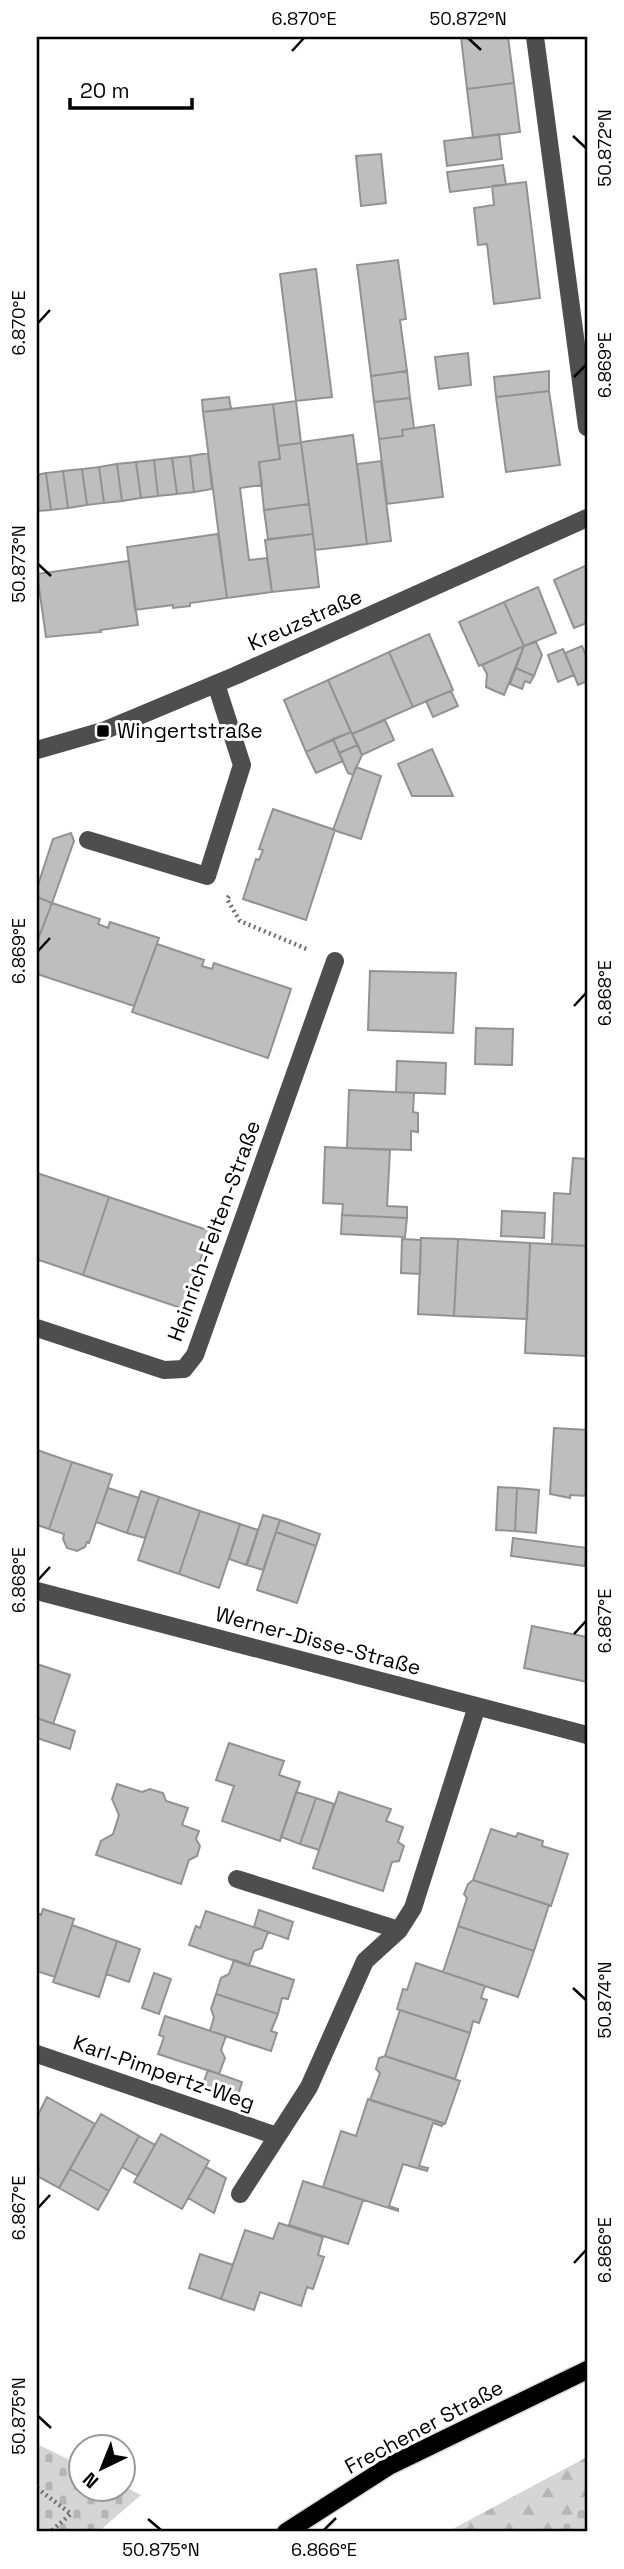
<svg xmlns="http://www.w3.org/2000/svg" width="624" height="2569" font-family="'Space Grotesk',sans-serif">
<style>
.forest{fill:url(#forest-firs)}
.cemetery{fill:url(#cemetery-stones)}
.building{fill:#bebebe;stroke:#929292;stroke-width:2}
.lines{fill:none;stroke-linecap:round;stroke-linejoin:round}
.major-casing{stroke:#dbdbdb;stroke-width:21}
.path{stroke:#707070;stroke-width:4.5;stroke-dasharray:2 3.5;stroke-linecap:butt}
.minor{stroke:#4e4e4e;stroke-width:18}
.major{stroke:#000;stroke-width:18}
.ticks{fill:none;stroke:#000;stroke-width:2.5}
.poi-dot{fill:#000;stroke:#fff;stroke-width:2.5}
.labels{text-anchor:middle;stroke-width:6;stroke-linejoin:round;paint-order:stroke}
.street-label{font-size:21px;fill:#000;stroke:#fff}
.poi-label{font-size:21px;fill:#000;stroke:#fff;text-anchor:start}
.neatline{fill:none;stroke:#000;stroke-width:2.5}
.ticks-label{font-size:18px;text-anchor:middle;fill:#000}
</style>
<defs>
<pattern id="forest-firs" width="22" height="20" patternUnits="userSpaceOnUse" patternTransform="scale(1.75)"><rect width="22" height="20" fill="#d5d5d5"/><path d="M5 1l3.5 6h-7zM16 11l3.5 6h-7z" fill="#b5b5b5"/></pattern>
<pattern id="cemetery-stones" width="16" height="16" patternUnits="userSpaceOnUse" patternTransform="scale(1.75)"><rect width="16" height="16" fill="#d5d5d5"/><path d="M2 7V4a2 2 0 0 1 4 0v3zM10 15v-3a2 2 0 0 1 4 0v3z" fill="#b5b5b5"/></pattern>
</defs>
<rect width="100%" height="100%" fill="#fff"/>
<path class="forest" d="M587,2457V2505L550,2532H447Z"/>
<path class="cemetery" d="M37,2444L80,2465V2488H122L123,2486L141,2495L98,2532H37Z
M587,2505V2532H550Z"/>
<path class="building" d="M461,37H508L514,83L467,89Z
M514,83L520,132L473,138L467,89Z
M499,134L502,159L447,166L444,141Z
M381,154L386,203L361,206L356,156Z
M503,165L506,185L450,192L447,172Z
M526,182L540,298L494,304L487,244L478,245L474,208L494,205L492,186Z
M398,260L406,319L400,320L407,371L371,376L357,265Z
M316,269L332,397L296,401L280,274Z
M468,353L471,385L439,389L435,357Z
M407,371L410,398L374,402L371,376Z
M549,371V391L496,397L494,377Z
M549,391L560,465L506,472L496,397Z
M229,397L231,409L203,412L202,400Z
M410,398L414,428L402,430L403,436L379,439L374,402Z
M296,401L301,443L278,446L273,404Z
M273,404L280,459L259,462L262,485L240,488L249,560L267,558L272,592L227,598L203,412Z
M434,425L443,497L387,504L379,439L403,436L402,430Z
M353,435L367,544L315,550L301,442Z
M301,443L309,504L264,510L259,462L280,459L278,446Z
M208,453L212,489L194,492L190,456Z
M190,456L194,492L177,494L172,458Z
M172,458L177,494L158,496L154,460Z
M154,460L158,496L141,498L136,462Z
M381,461L391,541L367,544L357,464Z
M136,462L141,498L122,501L117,464Z
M117,464L122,501L104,503L99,467Z
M99,467L104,503L87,505L82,469Z
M82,469L87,505L68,508L63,471Z
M63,471L68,508L51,510L46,473Z
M46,473L51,510L37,511V475Z
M309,504L313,534L268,539L264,510Z
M218,534L227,598L190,603V606L173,608V605L135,610L127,547Z
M313,534L319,587L272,592L265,540Z
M129,561L138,625L100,630L101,632L46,637L37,574Z
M587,565V623L574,628L554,580Z
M538,587L556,633L524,646L504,602Z
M504,602L524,646L479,666L459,622Z
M429,634L453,690L413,707L389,652Z
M536,642L542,655L534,676L516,668L524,646Z
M524,646L504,695L486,687L487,674L482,665Z
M582,646L587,658V681L578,685L565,653Z
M563,649L574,675L558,682L548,655Z
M389,652L413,707L352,734L328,680Z
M516,668L534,676L530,683L525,681L522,689L510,684Z
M328,680L351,732L306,752L284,700Z
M451,691L458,706L433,717L426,701Z
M385,720L394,740L362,755L352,734Z
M351,732L358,745L339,753L333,739Z
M333,739L343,761L316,773L306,752Z
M358,745L362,755L353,775L348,773L339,753Z
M432,749L453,796H412L398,764Z
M356,767L381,776L361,839L333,830Z
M273,809L335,830L306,920L243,899L256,859L259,860L263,850L259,849Z
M71,833L74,841L52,903L37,897V888L53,839Z
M37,897L52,903L37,942Z
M52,903L100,919L98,924L108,928L110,922L159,938L134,1006L37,974V942Z
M157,944L204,960L202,966L212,969L214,963L291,989L268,1058L132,1012Z
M370,971L456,973L453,1033L368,1030Z
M476,1028L513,1029L512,1065L475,1064Z
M397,1061L446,1063L445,1094L396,1092Z
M349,1090L414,1093L413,1112L418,1113V1132L411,1131V1150L347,1148Z
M325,1147L390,1150L387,1206L407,1207V1218L342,1215L343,1204L323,1203Z
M573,1158L587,1159V1246L552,1244L554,1193L570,1194Z
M37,1173L109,1197L83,1275L39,1260L37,1265Z
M109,1197L210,1231L184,1309L83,1275Z
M502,1211L545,1213L544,1238L501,1236Z
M342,1215L407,1218L405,1237L341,1234Z
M421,1238L458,1239L454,1316L418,1314Z
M402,1239L421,1240L420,1274L401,1273Z
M458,1239L530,1243L527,1319L454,1316Z
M530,1243L587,1246V1356L525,1353Z
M554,1428L587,1430V1496L570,1495V1498L550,1494Z
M37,1450L72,1462L49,1529L37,1525Z
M72,1462L112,1475L89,1543L87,1542L85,1547L77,1551L67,1548L63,1539L64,1534L49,1529Z
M498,1487L517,1488L515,1531L496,1530Z
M108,1488L139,1498L127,1533L96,1522Z
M517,1488L539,1490L536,1533L515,1531Z
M141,1491L159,1497L145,1538L127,1533Z
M159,1497L200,1511L179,1574L138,1560Z
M200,1511L240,1524L219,1588L179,1574Z
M263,1515L280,1520L263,1570L247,1565Z
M280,1520L320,1534L316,1546L276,1532Z
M240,1524L258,1530L246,1565L229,1559Z
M276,1532L316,1546L297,1603L257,1590Z
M513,1538L587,1548L585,1566L511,1556Z
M532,1626L587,1637V1682L524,1668Z
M37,1664L70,1675L53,1724L37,1718Z
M37,1718L75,1731L70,1749L37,1738Z
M229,1743L284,1761L279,1775L300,1782L280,1841L222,1821L234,1786L216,1780Z
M117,1784L142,1792L150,1789L163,1793L166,1801L188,1808L182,1825L199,1831L196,1839L200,1846L197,1856L189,1860L181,1884L96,1855L101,1841L113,1834L119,1815L112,1799Z
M296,1792L316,1798L300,1844L281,1837Z
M339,1792L391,1809L386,1821L403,1827L398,1842L404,1846L399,1861L392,1862L383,1891L313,1868Z
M316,1798L334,1804L319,1850L300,1844Z
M491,1829L516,1837L518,1833L543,1841L542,1846L568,1854L551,1906L473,1880Z
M473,1880L549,1905L534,1951L458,1926L467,1898L464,1894L468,1884Z
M43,1909L74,1919L55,1977L37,1971V1913L41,1915Z
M259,1910L293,1922L288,1939L254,1927Z
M206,1911L268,1932L262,1948L254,1951L249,1966L189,1945L196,1926L200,1928Z
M72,1925L117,1941L99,1997L53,1982Z
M458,1926L534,1951L518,1997L443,1972Z
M117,1941L140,1949L129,1982L106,1974Z
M234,1960L294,1980L288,1999L282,1998L278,2014L216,1994L221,1978L229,1974Z
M416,1963L485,1986L481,1998L487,2000L479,2023L473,2021L470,2033L397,2009L403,1989L407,1990Z
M154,1973L171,1979L159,2014L142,2008Z
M216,1994L278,2014L271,2031L277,2033L271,2051L210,2031L214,2017L211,2009Z
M400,2010L470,2033L455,2079L385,2056Z
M165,2016L226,2036L221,2050L225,2058L219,2074L158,2054L164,2037L159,2035Z
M385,2056L460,2081L445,2124L370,2100L380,2073L376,2069L379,2058Z
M208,2070L242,2082L237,2098L202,2087Z
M47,2097L95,2124L59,2188L37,2176L39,2168L37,2166V2117Z
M368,2099L443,2123L442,2126L433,2123L419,2166L428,2168L427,2171L403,2164L389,2206L398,2209V2211L323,2187L341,2131L356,2136Z
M101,2114L139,2136L109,2191L70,2169Z
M161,2134L209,2161L182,2209L134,2182Z
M139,2136L155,2145L138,2176L122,2167Z
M206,2167L226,2178L214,2213L188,2198Z
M70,2169L109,2191L98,2210L59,2188Z
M303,2181L363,2200L348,2244L289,2225Z
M279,2223L323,2237L318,2255L324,2257L313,2289L307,2287L301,2306L260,2292L254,2310L221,2299L245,2230L273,2239Z
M200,2254L233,2265L221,2299L189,2288Z"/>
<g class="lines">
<g class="major-casing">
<path id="major" d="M286,2532L389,2466L587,2370"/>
</g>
<path class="path" d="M229,896L227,899L240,921L309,950
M37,2488L71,2514L50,2532
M37,2531L41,2532"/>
<path class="minor" d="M535,37L587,427
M37,750L103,731L237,675L587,518
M88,840L207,876L242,765L216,684
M37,1328L164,1370L184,1369L195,1355L335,961
M37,1591L587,1735
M237,1879L399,1930
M37,2054L277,2136
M240,2194L309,2087L365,1961L399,1930L413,1908L477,1706"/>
<use href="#major" class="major"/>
</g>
<path class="ticks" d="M468,38L481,50M292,51L304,38M573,136L586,148M38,323L50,310M574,377L586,365M38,564L51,576M38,951L50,938M574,1006L586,993M38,1580L50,1567M574,1634L586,1621M573,1988L586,2000M38,2208L50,2195M574,2263L586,2250M38,2416L51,2428M148,2519L161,2530M324,2530L336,2518"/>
<rect class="poi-dot" x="96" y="724" width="14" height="14" rx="3.5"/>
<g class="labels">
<g class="street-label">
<text transform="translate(305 620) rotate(-24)" y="7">Kreuzstraße</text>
<text transform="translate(214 1231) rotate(-70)" y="7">Heinrich-Felten-Straße</text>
<text transform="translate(318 1641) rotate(15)" y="7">Werner-Disse-Straße</text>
<text transform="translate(164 2073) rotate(19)" y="7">Karl-Pimpertz-Weg</text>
<text transform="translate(424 2427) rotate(-28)" y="7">Frechener Straße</text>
</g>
<g class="poi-label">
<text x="117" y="738">Wingertstraße</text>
</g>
</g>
<rect width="624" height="2569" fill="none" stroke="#ffffff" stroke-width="77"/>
<g transform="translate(102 2468) rotate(223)"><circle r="33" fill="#ffffff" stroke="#999999" stroke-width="2"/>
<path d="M0-5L12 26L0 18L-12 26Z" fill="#000000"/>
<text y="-10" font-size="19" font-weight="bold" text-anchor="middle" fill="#000000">N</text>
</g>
<path d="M70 98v10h122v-10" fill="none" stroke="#000000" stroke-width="3.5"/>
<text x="80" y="98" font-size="21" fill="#000000" stroke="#ffffff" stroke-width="5" paint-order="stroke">20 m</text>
<rect x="38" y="38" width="548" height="2492" class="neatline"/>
<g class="ticks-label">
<text x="304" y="25">6.870°E</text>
<text x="468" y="25">50.872°N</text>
<text transform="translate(605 148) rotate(-90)" y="6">50.872°N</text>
<text transform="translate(19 323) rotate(-90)" y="6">6.870°E</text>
<text transform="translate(605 365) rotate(-90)" y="6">6.869°E</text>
<text transform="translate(19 564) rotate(-90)" y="6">50.873°N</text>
<text transform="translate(19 951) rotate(-90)" y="6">6.869°E</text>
<text transform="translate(605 993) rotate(-90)" y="6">6.868°E</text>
<text transform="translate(19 1580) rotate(-90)" y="6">6.868°E</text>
<text transform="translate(605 1621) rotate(-90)" y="6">6.867°E</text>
<text transform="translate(605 2000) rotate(-90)" y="6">50.874°N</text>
<text transform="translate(19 2208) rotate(-90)" y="6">6.867°E</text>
<text transform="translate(605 2250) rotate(-90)" y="6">6.866°E</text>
<text transform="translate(19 2416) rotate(-90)" y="6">50.875°N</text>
<text x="161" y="2556">50.875°N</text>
<text x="324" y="2556">6.866°E</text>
</g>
</svg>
